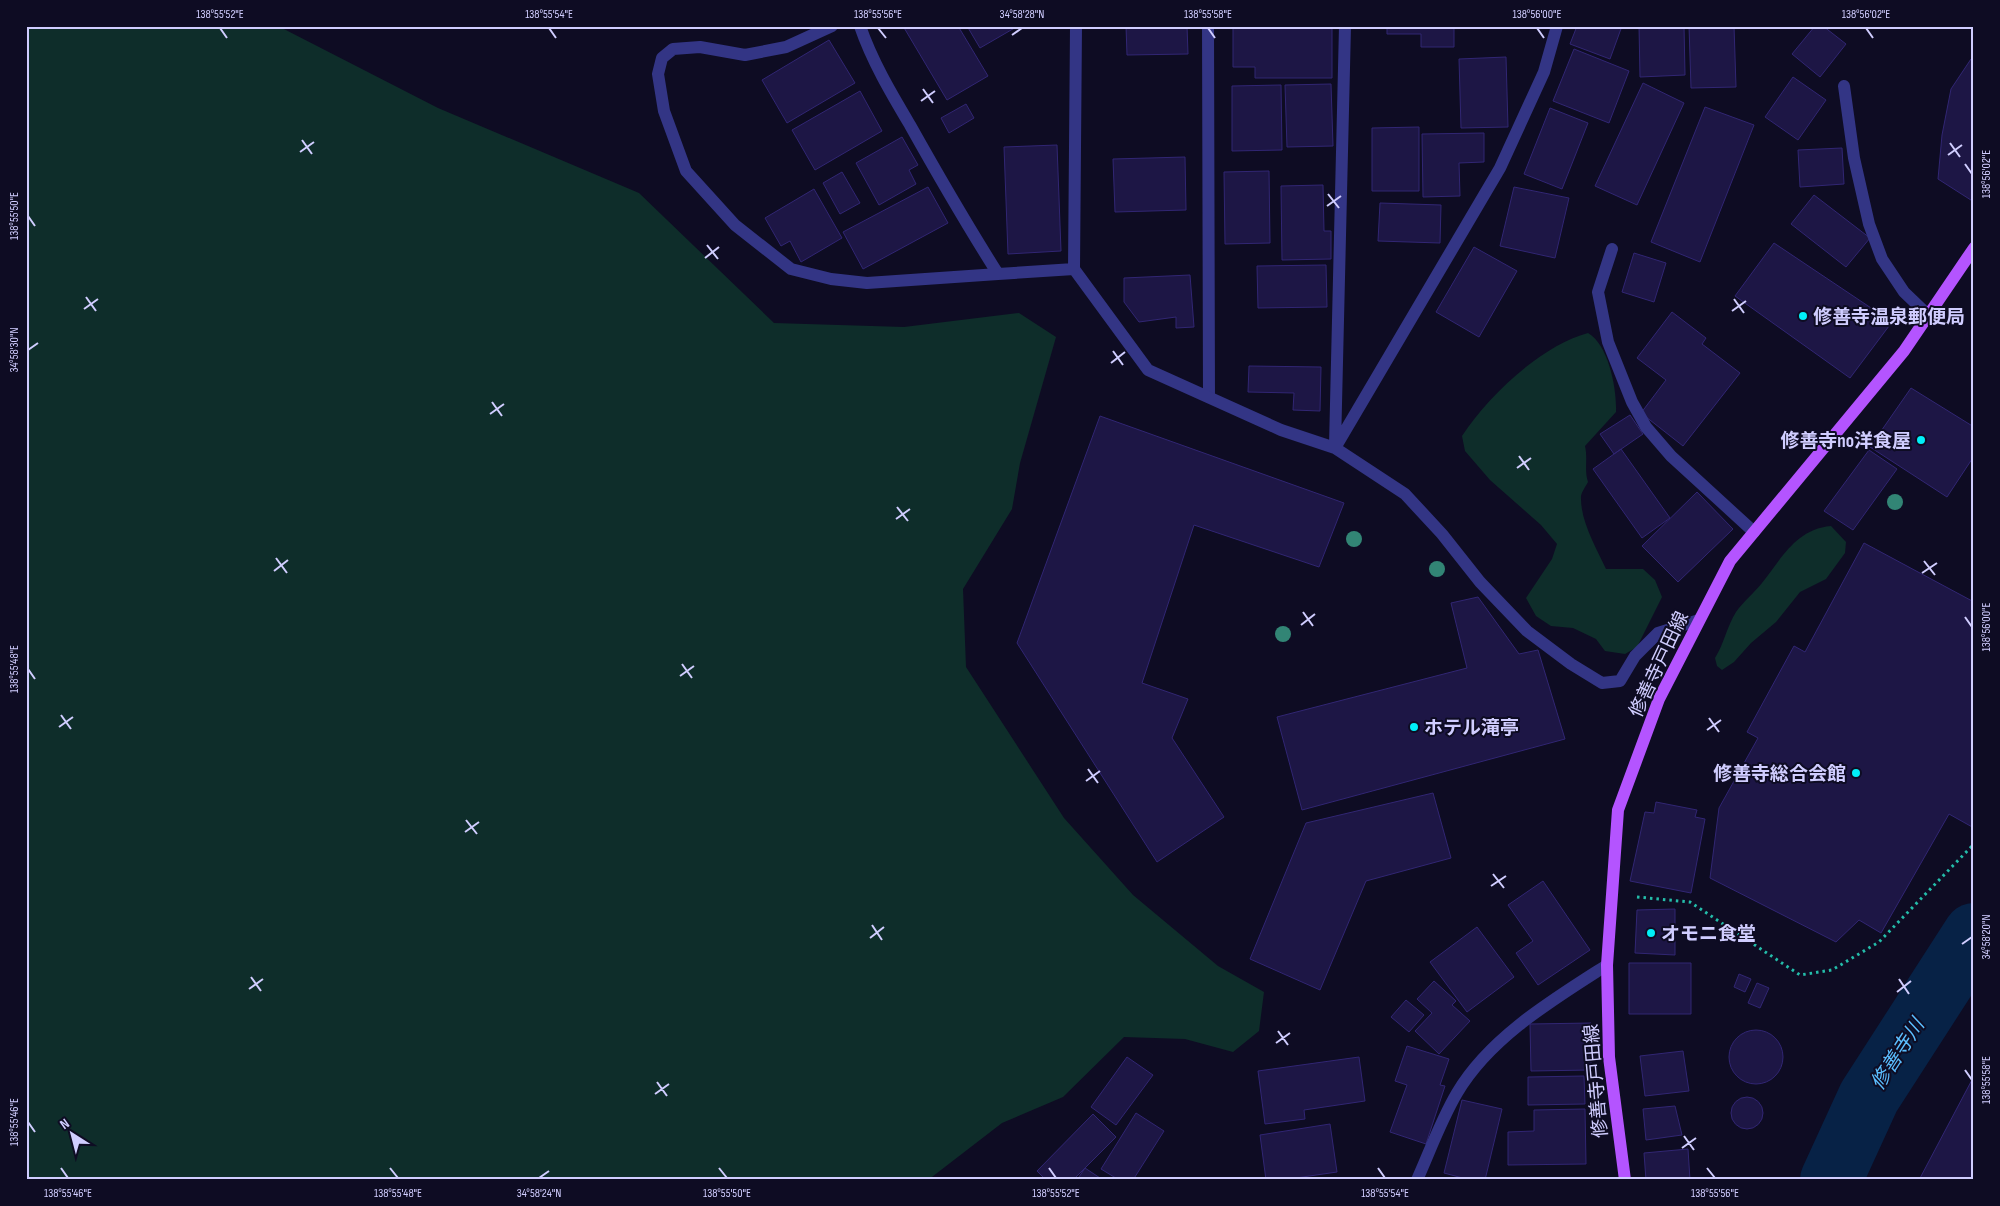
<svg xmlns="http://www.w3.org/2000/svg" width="2000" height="1206" font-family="'Sofia Sans Condensed','Noto Sans JP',sans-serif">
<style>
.green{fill:#0e2d2a}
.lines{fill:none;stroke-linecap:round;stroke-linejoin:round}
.river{stroke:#072246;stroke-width:62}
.building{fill:#1d1645;stroke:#312673}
.path{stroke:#24bca9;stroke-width:3;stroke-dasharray:2.5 4;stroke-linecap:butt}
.service{stroke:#333585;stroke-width:12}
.minor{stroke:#333585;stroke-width:12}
.primary{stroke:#b454ff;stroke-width:12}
.tree{fill:#328575}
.ticks{fill:none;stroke:#d0cdff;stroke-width:2}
.poi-dot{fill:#00eff8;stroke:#0e0c23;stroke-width:2}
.labels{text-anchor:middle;stroke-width:4;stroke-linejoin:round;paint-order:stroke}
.poi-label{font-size:19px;font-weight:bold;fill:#d0cdff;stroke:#0e0c23;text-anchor:start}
.street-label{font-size:19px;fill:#d0cdff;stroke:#0e0c23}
.water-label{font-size:20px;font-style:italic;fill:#5bbeff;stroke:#0e0c23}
.neatline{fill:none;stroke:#d0cdff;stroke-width:2}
.ticks-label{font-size:12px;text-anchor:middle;fill:#d0cdff}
</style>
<rect width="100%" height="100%" fill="#0e0c23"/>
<path class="green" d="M26,26H278L438,108L639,193L774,323L904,327L1019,313L1056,337L1020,463L1012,509L963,589L966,667L1064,818L1133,895L1218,966L1264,992L1259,1031L1233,1052L1185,1039L1124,1037L1063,1097L1002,1123L928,1180H26Z
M1588,333C1609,345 1617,390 1616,412L1585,446C1588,459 1584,470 1588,482C1586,486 1582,491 1581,496C1580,521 1596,547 1606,569H1643L1655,580L1662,597L1637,647L1625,654L1605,651L1596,639L1573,628L1551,626L1536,616L1526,598L1552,559L1557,544L1541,525L1490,480L1465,451L1462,436C1488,396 1542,345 1588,333Z
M1831,526L1846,542L1845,553L1826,579L1800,592L1776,622L1751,643L1734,662L1722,670L1717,666L1715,658C1724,644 1727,626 1736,612C1743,602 1754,593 1762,583C1782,558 1796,529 1831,526Z"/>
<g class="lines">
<path class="river" d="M1831,1180L1869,1097L1974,934"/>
</g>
<path class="building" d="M903,26H958L988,76L947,100Z
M967,26H1018L980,48Z
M1126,26H1187L1188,54L1127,55Z
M1233,26H1332V78H1255V67H1233Z
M1387,26H1454V47H1421V34H1387Z
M1577,26H1622L1610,59L1570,44Z
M1639,26H1684L1685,75L1640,77Z
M1689,26H1734L1736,87L1691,88Z
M1815,26H1823L1846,44L1820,77L1792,54Z
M829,40L855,83L787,123L762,80Z
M1574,49L1629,71L1609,123L1553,101Z
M1506,57L1508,127L1461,128L1459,59Z
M1971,59L1974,61V202L1938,179L1942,135L1951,89Z
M1793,77L1826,100L1798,140L1765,117Z
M1643,83L1684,103L1637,205L1595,186Z
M1331,84L1333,146L1287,147L1285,85Z
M1281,85L1282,150L1232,151V86Z
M860,91L882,131L815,170L792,130Z
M966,104L974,118L949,133L941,118Z
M1705,107L1754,125L1700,262L1651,242Z
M1550,108L1588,123L1562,189L1524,174Z
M1419,127V191H1372V128Z
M1484,133V162L1459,163L1460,196L1423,197L1422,134Z
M902,137L918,165L909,170L916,184L879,205L856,163Z
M1057,145L1061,251L1008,254L1004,147Z
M1842,148L1844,184L1800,187L1798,150Z
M1185,157L1186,210L1115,212L1113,159Z
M1269,171L1270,243L1225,244L1224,172Z
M842,172L860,203L840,214L823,183Z
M1323,185L1324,231H1331V259L1282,260L1281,186Z
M928,187L948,223L863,269L843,232Z
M1514,187L1569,198L1555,258L1500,246Z
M814,189L842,238L801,262L790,241L781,246L765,218Z
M1814,195L1870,238L1846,267L1791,224Z
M1380,203L1441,205L1440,243L1378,241Z
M1774,243L1892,322L1850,378L1735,296Z
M1474,247L1517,271L1479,337L1436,312Z
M1634,253L1666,263L1654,302L1622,292Z
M1326,265L1327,307L1258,308L1257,266Z
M1190,275L1194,327L1176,328V317L1139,322L1124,302V278Z
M1672,312L1706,338L1702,344L1740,373L1683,446L1641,413L1666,380L1637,358Z
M1249,366L1321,367L1320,411L1293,410L1294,393L1248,392Z
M1911,388L1974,427V456L1947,497L1870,447Z
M1630,415L1643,434L1614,454L1600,434Z
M1100,416L1344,503L1319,567L1194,525L1142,683L1188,699L1172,738L1224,817L1157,862L1017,643Z
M1621,449L1670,518L1642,538L1593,469Z
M1869,450L1897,469L1853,530L1824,511Z
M1697,492L1733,529L1678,582L1642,546Z
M1864,543L1974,602V828L1949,814L1881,933L1859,920L1836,942L1710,878L1719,808L1758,738L1747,732L1794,646L1805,652Z
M1478,597L1519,654L1538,650L1565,739L1302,810L1277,717L1467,668L1451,603Z
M1433,793L1451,858L1366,881L1320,990L1250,959L1306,823Z
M1656,802L1697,810L1695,817L1705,819L1691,893L1630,881L1645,812L1654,813Z
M1543,881L1590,950L1538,985L1516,953L1533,941L1508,905Z
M1675,909V955L1635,953L1637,910Z
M1477,927L1514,977L1467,1012L1430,962Z
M1629,963H1691V1014H1629Z
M1739,974L1751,979L1745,992L1734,987Z
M1434,981L1456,1001L1452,1005L1470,1021L1439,1054L1415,1031L1432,1013L1417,999Z
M1757,983L1769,988L1760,1008L1748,1003Z
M1406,1000L1424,1015L1409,1032L1391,1017Z
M1591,1023V1070L1531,1071L1530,1024Z
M1729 1057a27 27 0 1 1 54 0a27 27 0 1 1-54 0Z
M1407,1046L1449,1059L1440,1085L1445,1086L1426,1144L1390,1132L1407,1085L1395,1081Z
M1683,1051L1689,1091L1645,1096L1640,1056Z
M1127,1057L1153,1075L1116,1125L1091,1107Z
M1359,1057L1365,1101L1304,1110L1305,1119L1265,1124L1258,1071Z
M1584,1076L1585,1104L1528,1105V1077Z
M1974,1076V1180H1919Z
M1731 1113a16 16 0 1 1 32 0a16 16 0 1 1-32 0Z
M1462,1100L1502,1109L1485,1180H1470L1444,1173Z
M1675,1106L1682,1135L1646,1140L1643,1109Z
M1585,1109L1586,1164L1508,1165V1132L1534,1131V1110Z
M1136,1113L1164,1131L1133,1180H1119L1101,1169Z
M1093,1114L1116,1137L1073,1180H1046L1037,1171Z
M1330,1124L1337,1172L1282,1180H1266L1260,1135Z
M1688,1149L1690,1180H1646L1644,1153Z
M1085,1168L1103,1180H1077Z"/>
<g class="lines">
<path class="path" d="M1637,897L1690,902L1800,975L1832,970L1879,942L1974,844"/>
<path class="service" d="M1208,26L1209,397
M1844,86L1854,158L1869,224L1882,259L1904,292L1928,315"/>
<path class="minor" d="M832,26L786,47L745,55L700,47L673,49L662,58L658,74L664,111L686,171L735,225L791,269L831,279L867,283L998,274
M860,26C872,61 891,93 910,125C938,175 967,225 998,274L1074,269
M1076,26L1074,269L1148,370L1281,430L1335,448L1405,494L1442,534L1480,582L1527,631L1571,664L1602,683L1620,681L1635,656L1658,633L1699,620
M1612,249L1598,292L1608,342L1632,402L1646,427L1671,456L1754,532
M1335,446L1345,26
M1335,448L1500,168L1544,72L1557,26
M1417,1180C1430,1151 1441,1120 1457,1093C1490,1037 1554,999 1607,965"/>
<path class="primary" d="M1625,1180L1609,1057L1607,965L1618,810L1659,699L1730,561L1904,351L1974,248"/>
</g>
<g class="tree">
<circle cx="1895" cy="502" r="8"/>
<circle cx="1354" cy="539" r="8"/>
<circle cx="1437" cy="569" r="8"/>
<circle cx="1283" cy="634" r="8"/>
</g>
<path class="ticks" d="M220,28L227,38M549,28L556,38M878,28L886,38M1208,28L1215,38M1537,28L1544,38M1866,28L1873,38M1012,35L1022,28M923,89L933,103M921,101L935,91M302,140L312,154M1950,143L1960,157M300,152L314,142M1948,155L1962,145M1965,164L1972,174M1328,194L1339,208M1327,206L1341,196M28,216L35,226M707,245L718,259M705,258L719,247M86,297L96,311M1734,299L1744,313M84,309L98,299M1732,311L1746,301M28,350L38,343M1113,351L1123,365M1111,363L1125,352M492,402L502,416M490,414L504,404M1519,456L1529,470M1517,468L1531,458M897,507L908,521M896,519L910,509M276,558L287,573M1924,561L1935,575M274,571L288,560M1922,573L1937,563M1303,612L1313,626M1965,617L1972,627M1301,625L1315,614M682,664L692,678M28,669L35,679M680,676L694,666M61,715L71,729M1709,718L1719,732M59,727L73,717M1707,730L1721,720M1088,769L1098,783M1086,781L1100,771M466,820L477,834M465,832L479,822M1493,874L1504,888M1491,886L1506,876M872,925L882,940M870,938L884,927M1962,944L1972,937M251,977L261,991M1899,979L1909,994M249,989L263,979M1897,992L1911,981M1278,1031L1288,1045M1276,1043L1290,1033M1965,1070L1972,1080M657,1082L667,1096M655,1094L669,1084M28,1122L35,1132M1684,1136L1694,1150M1682,1148L1696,1138M61,1168L68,1178M390,1168L398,1178M719,1168L727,1178M1049,1168L1056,1178M1378,1168L1385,1178M1707,1168L1715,1178M539,1178L549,1171"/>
<g class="poi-dot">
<circle cx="1803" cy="316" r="5"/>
<circle cx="1921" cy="440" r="5"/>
<circle cx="1414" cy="727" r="5"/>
<circle cx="1856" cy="773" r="5"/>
<circle cx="1651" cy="933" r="5"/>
</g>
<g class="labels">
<g class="poi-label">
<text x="1813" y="323">修善寺温泉郵便局</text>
<text x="1911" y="447" text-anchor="end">修善寺no洋食屋</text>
<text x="1424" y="734">ホテル滝亭</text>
<text x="1846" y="780" text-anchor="end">修善寺総合会館</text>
<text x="1661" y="940">オモニ食堂</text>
</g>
<g class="street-label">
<text transform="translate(1658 664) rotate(-65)" y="7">修善寺戸田線</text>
<text transform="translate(1595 1081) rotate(-95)" y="7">修善寺戸田線</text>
</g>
<g class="water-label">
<text transform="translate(1897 1054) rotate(-57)" y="7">修善寺川</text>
</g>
</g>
<rect width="2000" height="1206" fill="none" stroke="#0e0c23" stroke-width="55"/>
<g transform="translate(72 1134) rotate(324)" stroke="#0e0c23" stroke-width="4" paint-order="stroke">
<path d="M0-4L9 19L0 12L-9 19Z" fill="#d0cdff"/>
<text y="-8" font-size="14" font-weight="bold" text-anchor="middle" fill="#d0cdff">N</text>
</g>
<rect x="28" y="28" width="1944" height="1150" class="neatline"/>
<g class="ticks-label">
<text x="220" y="18">138°55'52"E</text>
<text x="549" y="18">138°55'54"E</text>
<text x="878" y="18">138°55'56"E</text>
<text x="1022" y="18">34°58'28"N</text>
<text x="1208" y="18">138°55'58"E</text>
<text x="1537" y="18">138°56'00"E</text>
<text x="1866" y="18">138°56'02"E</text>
<text transform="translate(1986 174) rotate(-90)" y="4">138°56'02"E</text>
<text transform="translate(14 216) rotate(-90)" y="4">138°55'50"E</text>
<text transform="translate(14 350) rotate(-90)" y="4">34°58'30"N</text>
<text transform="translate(1986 627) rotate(-90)" y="4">138°56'00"E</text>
<text transform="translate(14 669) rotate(-90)" y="4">138°55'48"E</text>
<text transform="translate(1986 937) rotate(-90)" y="4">34°58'20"N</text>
<text transform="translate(1986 1080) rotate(-90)" y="4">138°55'58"E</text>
<text transform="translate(14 1122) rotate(-90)" y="4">138°55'46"E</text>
<text x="68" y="1197">138°55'46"E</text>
<text x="398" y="1197">138°55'48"E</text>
<text x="539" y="1197">34°58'24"N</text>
<text x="727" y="1197">138°55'50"E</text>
<text x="1056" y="1197">138°55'52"E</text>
<text x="1385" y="1197">138°55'54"E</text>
<text x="1715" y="1197">138°55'56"E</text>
</g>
</svg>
